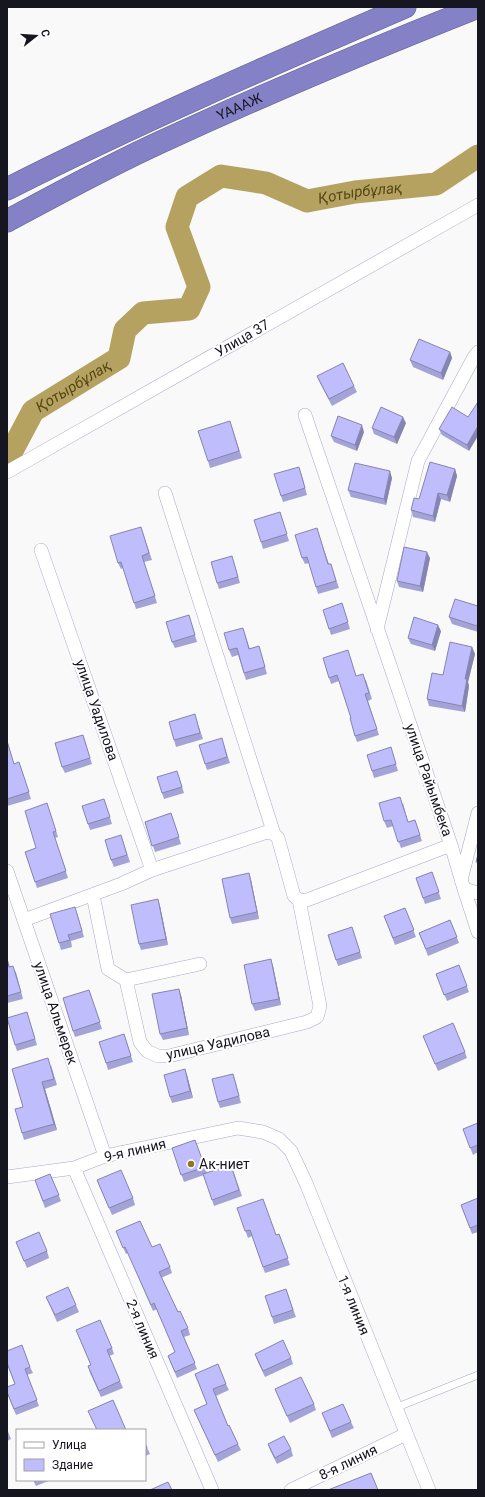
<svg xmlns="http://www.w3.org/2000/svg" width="485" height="1497" font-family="Roboto,sans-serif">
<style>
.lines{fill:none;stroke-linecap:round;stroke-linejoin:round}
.river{stroke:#b5a261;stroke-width:23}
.service-casing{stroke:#a9a9c9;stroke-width:8}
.minor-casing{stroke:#a9a9c9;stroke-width:14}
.motorway-casing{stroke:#5e5c8c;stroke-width:23}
.service{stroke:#fff;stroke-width:7}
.minor{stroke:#fff;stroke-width:13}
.motorway{stroke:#8581c6;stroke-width:22}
.wall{fill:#a4a3d8}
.shaded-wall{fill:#8684b0}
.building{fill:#bfbdfb;stroke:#8684b0}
.poi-dot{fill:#90781d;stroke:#fff;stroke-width:1.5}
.labels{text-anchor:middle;stroke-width:4;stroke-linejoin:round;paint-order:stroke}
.street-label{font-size:14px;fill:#161621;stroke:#fff}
.poi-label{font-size:14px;fill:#161621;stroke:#fff;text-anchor:start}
.water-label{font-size:15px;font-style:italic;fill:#554714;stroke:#fff}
</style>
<rect width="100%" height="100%" fill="#f9f9f9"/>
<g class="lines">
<path class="river" id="s1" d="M7,460L33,411L119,358L125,330L143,313L189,309L199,287L177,227L187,197L221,176L266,183L307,201L355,192L436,184L478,156"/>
<g class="service-casing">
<path id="service" d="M395,1408L478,1375"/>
</g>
<g class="minor-casing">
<path id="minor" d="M305,415L451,845L464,889L478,932
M7,472L478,205
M165,493L274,834
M41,550L152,870
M377,629L418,461L474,357L478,352
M7,871L105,1156
M461,880L478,813
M464,889L478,893
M93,895L108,969L126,980L140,1042L147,1051L158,1056H169L307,1022L317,1017L320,1006L299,900
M24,920L121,884L152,870L267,832L274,834L278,838L294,896L299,900H307L451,845
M126,980L200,964
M74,1168L212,1490
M7,1177L74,1168L105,1156L238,1128L263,1132L279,1139L291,1151L306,1183L429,1490
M291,1490L406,1434"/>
</g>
<g class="motorway-casing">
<g id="motorway">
<path d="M7,189C137,123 271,65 405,7"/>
<path id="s2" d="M7,221C59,193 110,165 163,141C267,93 372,49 478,7"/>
</g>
</g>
<use href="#service" class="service"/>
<use href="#minor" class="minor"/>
<use href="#motorway" class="motorway"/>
</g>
<path class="wall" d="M450,352L452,358L443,380L413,367L410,360Z
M317,376L354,386L357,392L332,406L320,383Z
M468,417L469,451L442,435L439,429Z
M406,423L397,444L374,434L372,428Z
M232,427L242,458L210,468L208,461Z
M364,432L357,451L334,442L331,436Z
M455,469L457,476L450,502L441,499L435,522L413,517L411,510Z
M301,473L307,495L283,502L281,496Z
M392,478L386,505L351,497L348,490Z
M280,512L289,541L263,549L261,542Z
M143,533L152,560L144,562L157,603L136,609L123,568L121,569L118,563Z
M319,535L329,564L333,570L339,588L318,594L309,563L305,564L302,558Z
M430,558L423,592L399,587L397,581Z
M234,562L240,583L219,589L217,583Z
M342,603L350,629L331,635L323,610Z
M478,606V632L452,624L449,617Z
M189,615L197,642L175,648L172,642Z
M441,631L435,651L411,644L408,638Z
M245,634L250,649L259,646L267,674L246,680L238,655L232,657L229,650Z
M472,647L475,654L468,682L469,686L465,712L429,706L427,699L443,675Z
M323,658L356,676L366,680L372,699L368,701L379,735L357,742L355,736L351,718L339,681L331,684Z
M197,721L203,739L176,747L174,740Z
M83,735L92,764L65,773L62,767Z
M7,740L14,764L19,762L31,799L7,806Z
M224,745L230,763L207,770L205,764Z
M393,754L398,771L374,778L372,771Z
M179,777L184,793L164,799L162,793Z
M104,799L112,824L90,830L88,824Z
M47,803L58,837L55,838L68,878L37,888L25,852L36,848Z
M403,803L408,822L415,820L422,841L401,848L393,826L387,828L384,821Z
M171,813L181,844L155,852L145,822Z
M121,835L130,862L114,867L111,860Z
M432,872L441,899L425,904L416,878Z
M249,873L251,880L259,919L232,924L230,918Z
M160,906L168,945L141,950L139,944Z
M405,908L416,937L395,945L384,916Z
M77,913L84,937L71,941L72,947L61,950L59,943Z
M450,920L459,943L428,956L419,933Z
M352,927L362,958L338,966L328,935Z
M7,957L10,967L16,972L23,999L7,1003Z
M459,965L469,992L447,1001L436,974Z
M273,966L281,1005L255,1011L252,1004Z
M89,990L102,1029L75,1037L73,1031Z
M181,995L189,1035L163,1040L160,1034Z
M29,1019L37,1045L17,1051L15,1045Z
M124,1034L133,1062L108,1070L106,1063Z
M423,1036L465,1052L467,1058L438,1071Z
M51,1065L57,1085L45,1089L57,1130L24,1140L22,1133L23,1107Z
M233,1074L235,1080L241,1103L220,1108L218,1102Z
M187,1075L193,1098L172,1103L170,1097Z
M478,1123V1152L473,1155L463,1129Z
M195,1140L207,1173L231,1165L242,1196L214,1206L204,1175L184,1182L172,1148Z
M50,1174L61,1201L45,1208L35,1180Z
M97,1180L133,1198L135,1205L112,1215Z
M478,1198V1232L472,1234L461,1205Z
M237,1208L276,1235L279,1234L290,1265L265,1273L252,1236L248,1238Z
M116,1231L152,1247L170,1267L172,1273L161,1278L178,1312L188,1328L190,1335L184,1337L197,1369L177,1378L168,1356L175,1352L157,1309L153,1311L128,1253L126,1254Z
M16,1242L47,1251L49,1258L27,1268Z
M286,1289L296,1317L274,1324L272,1317Z
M46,1297L76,1305L79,1312L57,1322Z
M76,1330L112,1348L114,1354L109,1356L123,1388L101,1397L90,1373L88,1366L91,1365Z
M255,1354L291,1358L293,1364L265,1377L257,1360Z
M7,1364L30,1367L33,1373L27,1375L39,1406L16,1415L7,1393L15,1384Z
M195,1374L226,1384L229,1390L216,1396L228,1426L238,1444L241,1450L218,1462L194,1410L207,1404Z
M275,1389L314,1404L316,1410L290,1423Z
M322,1413L351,1422L354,1428L332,1438Z
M7,1429L11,1439L7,1441Z
M145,1443L150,1454L145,1456Z
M268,1444L291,1449L293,1456L277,1464L270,1450Z
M33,1480H51L36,1486Z"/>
<path class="shaded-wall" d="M450,352L452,358L443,380L441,373Z
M403,417L406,423L397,444L394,437Z
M362,425L364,432L357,451L355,445Z
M478,426V436L469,451L467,445Z
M455,469L457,476L450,502L447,495Z
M390,471L392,478L386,505L384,499Z
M438,493L441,499L435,522L433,516Z
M427,552L430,558L423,592L420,586Z
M438,625L441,631L435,651L432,645Z
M472,647L475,654L468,682L469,686L465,712L462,706L465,679Z
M249,873L251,880L259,919L257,912Z
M158,899L160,906L168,945L166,939Z
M271,959L273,966L281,1005L279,999Z
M179,989L181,995L189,1035L187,1028Z
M185,1069L187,1075L193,1098L190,1091Z
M42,1082L45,1089L57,1130L54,1124Z"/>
<path class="building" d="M419,339L450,352L441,373L410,360Z
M343,363L354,386L329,399L317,376Z
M478,402V426L467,445L439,429L452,407L468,417Z
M381,407L403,417L394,437L372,428Z
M338,416L362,425L355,445L331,436Z
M230,421L239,451L208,461L198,431Z
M430,462L455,469L447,495L438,493L433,516L411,510L414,498L419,499Z
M355,463L390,471L384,499L348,490Z
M299,467L305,488L281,496L274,474Z
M280,512L287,534L261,542L254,520Z
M141,527L149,553L142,556L155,596L134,603L121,562L118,563L110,536Z
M317,528L328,564H331L336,581L316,587L307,557L302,558L295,535Z
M404,547L427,552L420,586L397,581Z
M232,556L238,577L217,583L211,562Z
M455,599L478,606V621L477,626L449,617Z
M342,603L348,622L329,629L323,610Z
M189,615L195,635L172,642L166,622Z
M414,617L438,625L432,645L408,638Z
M243,628L249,649L259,646L265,667L244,673L237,648L229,650L224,633Z
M450,642L472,647L465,679H467L462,706L427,699L432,673L443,675Z
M348,650L356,676L363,674L369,693L365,694L377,729L355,736L350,718H351L337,675L329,678L323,658Z
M195,714L200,733L174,740L169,722Z
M83,735L90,758L62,767L55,743Z
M222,738L227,757L205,764L199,745Z
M7,741L14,764L19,762L29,792L7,799Z
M391,747L396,764L372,771L367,755Z
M177,771L182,787L162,793L157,777Z
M400,797L408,822L415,820L420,835L398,842L391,820L384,821L379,803Z
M104,799L110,817L88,824L82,806Z
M47,803L56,831L53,832L66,871L35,882L25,852L36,848L25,811Z
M171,813L179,837L152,846L145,822Z
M121,835L127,855L111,860L105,840Z
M478,854V862H476Z
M432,872L439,892L423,898L416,878Z
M249,873L257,912L230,918L222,879Z
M158,899L166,939L139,944L131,905Z
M75,907L82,931L68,935L70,940L59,943L50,914Z
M405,908L414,930L393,938L384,916Z
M450,920L457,937L426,949L419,933Z
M352,927L360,952L336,960L328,935Z
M7,959L9,967L13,966L21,992L7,996Z
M271,959L279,999L252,1004L244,965Z
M459,965L467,986L444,995L436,974Z
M179,989L187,1028L160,1034L152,994Z
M89,990L100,1022L73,1031L63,998Z
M27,1012L35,1039L15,1045L7,1018Z
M453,1023L465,1052L435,1064L423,1036Z
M124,1034L131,1056L106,1063L99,1042Z
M48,1058L54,1079L42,1082L54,1124L22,1133L15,1109L23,1107L12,1069Z
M185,1069L190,1091L170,1097L164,1075Z
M233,1074L239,1096L218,1102L212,1079Z
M478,1123V1145L470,1148L463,1129Z
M195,1140L205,1167L181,1175L172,1148Z
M231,1165L239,1190L212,1200L203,1174Z
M121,1170L133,1198L109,1208L97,1180Z
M50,1174L59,1195L43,1201L35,1180Z
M478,1198V1225L470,1228L461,1205Z
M263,1199L276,1235L279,1234L288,1258L263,1267L250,1230L245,1231L237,1208Z
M140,1221L152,1247L160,1244L170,1267L159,1272L178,1312L180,1311L188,1328L181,1331L195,1363L175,1372L168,1356L175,1352L154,1303L151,1305L125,1247L123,1248L116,1231Z
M39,1232L47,1251L24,1261L16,1242Z
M68,1287L76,1305L55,1315L46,1297Z
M286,1289L293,1310L272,1317L265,1296Z
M100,1320L112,1348L107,1350L120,1381L99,1391L88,1366L91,1365L76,1330Z
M283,1340L291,1358L263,1371L255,1354Z
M22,1345L30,1367L25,1369L37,1400L14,1409L7,1392V1387L15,1384L7,1363V1351Z
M218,1364L226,1384L213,1389L228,1426L229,1425L238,1444L215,1455L194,1410L207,1404L195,1374Z
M301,1377L314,1404L287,1416L275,1389Z
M113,1400L126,1430H97L88,1411Z
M343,1404L351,1422L330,1431L322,1413Z
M284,1436L291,1449L275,1458L268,1444Z
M145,1443L147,1448L145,1449Z
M371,1473L378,1490H328Z
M168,1482L172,1490H150Z"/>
<circle class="poi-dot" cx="191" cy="1164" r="4"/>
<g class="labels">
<g class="street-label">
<text dy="5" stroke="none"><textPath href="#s2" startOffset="259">ҮАААЖ</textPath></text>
<text transform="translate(242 338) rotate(-30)" y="5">Улица 37</text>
<text transform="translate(97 710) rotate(71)" y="5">улица Уадилова</text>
<text transform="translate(429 780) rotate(71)" y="5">улица Райымбека</text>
<text transform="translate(56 1013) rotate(71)" y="5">улица Альмерек</text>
<text transform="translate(218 1043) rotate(-13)" y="5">улица Уадилова</text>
<text transform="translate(135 1150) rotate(-13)" y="5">9-я линия</text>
<text transform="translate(354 1305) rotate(68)" y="5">1-я линия</text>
<text transform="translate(143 1329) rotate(67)" y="5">2-я линия</text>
<text transform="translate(348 1462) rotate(-26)" y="5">8-я линия</text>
</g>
<g class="poi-label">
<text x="199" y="1169">Ак-ниет</text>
</g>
<g class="water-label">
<text dy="5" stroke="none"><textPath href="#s1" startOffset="560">Қотырбұлақ</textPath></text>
<text dy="5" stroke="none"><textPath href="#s1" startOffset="103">Қотырбұлақ</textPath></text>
</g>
</g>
<rect width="485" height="1497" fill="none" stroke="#161621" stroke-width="16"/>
<rect x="16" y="1429" width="130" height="52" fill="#ffffff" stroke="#a2a2a6"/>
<rect x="24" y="1442" width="20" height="6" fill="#ffffff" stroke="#a2a2a6"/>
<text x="52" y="1449" font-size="12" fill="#161621">Улица</text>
<rect x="24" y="1459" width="20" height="12" fill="#bfbdfb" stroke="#a2a2a6"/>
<text x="52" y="1469" font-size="12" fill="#161621">Здание</text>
<g transform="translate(36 36) rotate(73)" stroke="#ffffff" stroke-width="3" paint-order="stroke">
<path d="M0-3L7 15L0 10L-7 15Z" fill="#161621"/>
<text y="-6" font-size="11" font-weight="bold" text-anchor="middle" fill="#161621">С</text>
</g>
</svg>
